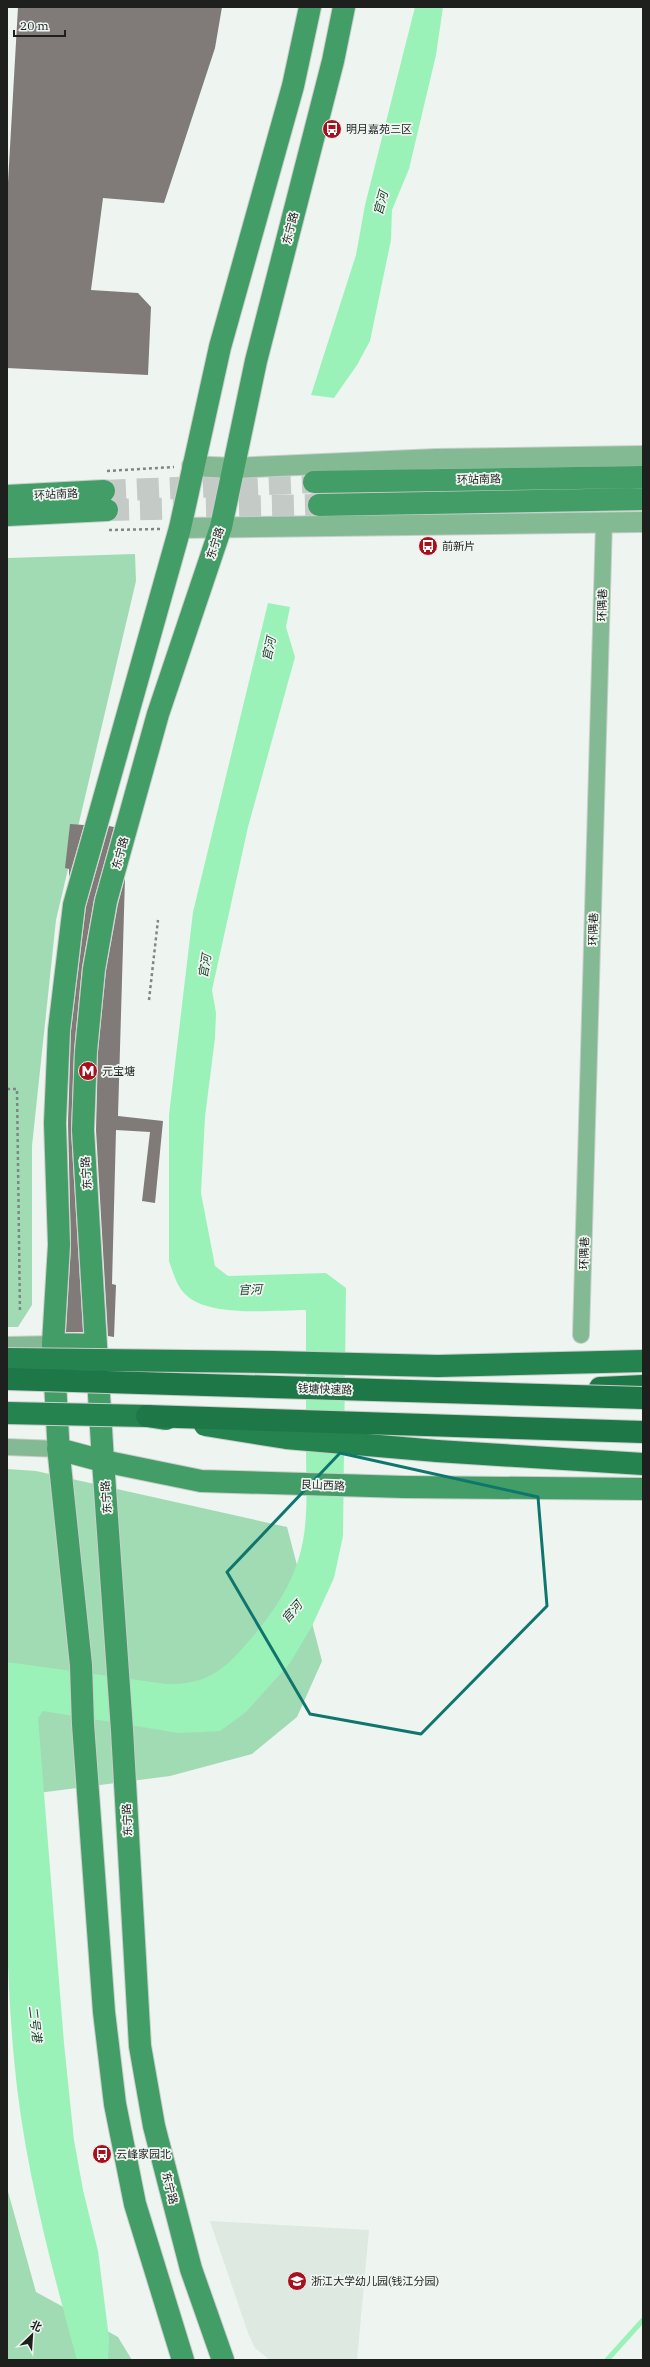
<svg xmlns="http://www.w3.org/2000/svg" width="650" height="2367" font-family="'IBM Plex Serif','Noto Sans SC',serif">
<style>
.built{fill:#dde9e1}
.green{fill:#a1dbb3}
.water{fill:#9bf2b9}
.lines{fill:none;stroke-linecap:round;stroke-linejoin:round}
.stream{stroke:#9bf2b9;stroke-width:5}
.building{fill:#807a79}
.secondary-tunnel{stroke:#c4cac6;stroke-width:22;stroke-dasharray:22 11;stroke-linecap:butt}
.minor-casing{stroke:#c9ceca;stroke-width:18}
.tertiary-casing{stroke:#c9ceca;stroke-width:22}
.secondary-casing{stroke:#c9ceca;stroke-width:24}
.primary-casing{stroke:#c9ceca;stroke-width:24}
.trunk-casing{stroke:#c9ceca;stroke-width:24}
.path{stroke:#828582;stroke-width:2.5;stroke-dasharray:3 3;stroke-linecap:butt}
.minor{stroke:#83ba94;stroke-width:16}
.tertiary{stroke:#83ba94;stroke-width:20}
.secondary{stroke:#439d67;stroke-width:22}
.primary{stroke:#24834f;stroke-width:22}
.trunk{stroke:#1e7747;stroke-width:22}
.primary-bridge-casing{stroke:#c9ceca;stroke-width:24;stroke-linecap:butt}
.trunk-bridge-casing{stroke:#c9ceca;stroke-width:24;stroke-linecap:butt}
.primary-bridge{stroke:#24834f;stroke-width:22}
.trunk-bridge{stroke:#1e7747;stroke-width:22}
.marked{fill:none;stroke:#0f766e;stroke-width:3;stroke-linejoin:round}
.labels{text-anchor:middle;stroke-width:3.5;stroke-linejoin:round;paint-order:stroke}
.poi-label{font-size:11px;fill:#1e201e;stroke:#eef4f0;text-anchor:start}
.street-label{font-size:11px;fill:#1e201e;stroke:#eef4f0}
.water-label{font-size:12px;font-style:italic;fill:#193d27;stroke:#eef4f0}
</style>
<rect width="100%" height="100%" fill="#eef4f0"/>
<path class="built" d="M210,2221L369,2230L357,2360H270L255,2348L248,2333Z"/>
<path class="green" d="M135,554L136,581L56,920L32,1146V1305L18,1327H7V558Z
M7,1469L36,1471L287,1527L322,1661L297,1717L252,1754L170,1776L7,1797Z
M7,2188L36,2292L118,2337L132,2360H7Z"/>
<path class="water" d="M415,7H443L436,55L409,169L392,210L391,240L370,341L357,365L334,398L311,395L356,255L365,205Z
M268,603L290,607L286,627L295,657L248,827L212,990L216,1013L215,1038L205,1117L201,1193L215,1266L228,1276L326,1273L346,1288L343,1536L334,1578L312,1626L290,1663L246,1712L220,1731L179,1733L43,1711L38,1718L64,2043L74,2140L83,2190L98,2251L109,2338L108,2360H77C50,2262 23,2160 14,2059C2,1927 7,1794 7,1662L166,1684C205,1685 224,1671 248,1642C270,1617 291,1588 300,1554C309,1521 306,1486 306,1452C306,1404 306,1357 306,1310C273,1310 208,1318 185,1294C176,1285 173,1272 169,1261V1115L193,912Z"/>
<g class="lines">
<path class="stream" d="M607,2360L643,2320"/>
</g>
<path class="building" d="M18,7H222L215,48L164,203L103,198L91,290L138,293L151,307L148,375L7,368V200Z
M70,824L84,825L69,877V869L65,868Z
M109,826L114,827L94,899L82,967L74,1050L71,1131L83,1332H66L71,1246L68,1123L71,1031L86,907Z
M125,878L118,1116L163,1121L155,1203L142,1201L150,1132L116,1130L112,1284L116,1285L114,1337L108,1336L96,1130L98,1052L106,971L118,904Z"/>
<g class="lines">
<path class="secondary-tunnel" d="M104,491L314,482
M107,510L319,505"/>
<g class="minor-casing">
<path id="minor" d="M581,1335L604,522
M7,1345L53,1344
M7,1447L58,1449"/>
</g>
<g class="tertiary-casing">
<path id="tertiary" d="M192,466L232,468L436,459L643,456
M180,528L643,522"/>
</g>
<g class="secondary-casing">
<path id="secondary" d="M314,482L643,477
M7,496L104,491
M319,505L643,499
M7,515L107,510
M53,1344L96,1345
M58,1449L103,1461L201,1481L404,1487L643,1489
M183,2360L135,2204L115,2104L104,2012L83,1724L81,1665L59,1456L53,1344L59,1245L55,1123L59,1030L74,905L180,528L220,347L293,86L310,7
M223,2360L191,2269L154,2126L140,2046L122,1730L103,1461L83,1130L86,1051L94,969L106,901L158,714L221,527L256,361L333,61L344,7"/>
</g>
<g class="primary-casing">
<path id="primary" d="M438,1366L643,1361
M437,1451L643,1464"/>
</g>
<g class="trunk-casing">
<path id="trunk" d="M600,1388L643,1386"/>
</g>
<path class="path" d="M107,471L174,467
M109,530L160,529
M149,1000L158,920
M7,1089H17L20,1313"/>
<use href="#minor" class="minor"/>
<use href="#tertiary" class="tertiary"/>
<use href="#secondary" class="secondary"/>
<use href="#primary" class="primary"/>
<use href="#trunk" class="trunk"/>
<g class="primary-bridge-casing">
<path id="primary-bridge" d="M7,1359L273,1362L438,1366
M7,1413L147,1416L166,1419
M205,1425L286,1438L437,1451"/>
</g>
<g class="trunk-bridge-casing">
<path id="trunk-bridge" d="M7,1379L643,1398
M147,1416L643,1432"/>
</g>
<use href="#primary-bridge" class="primary-bridge"/>
<use href="#trunk-bridge" class="trunk-bridge"/>
</g>
<path class="marked" d="M340,1453L538,1497L547,1606L421,1734L310,1714L227,1572Z"/>
<defs>
<g id="bus-disc" transform="scale(1)"><circle r="9.5" fill="#a7101c" stroke="#eef4f0"/><path d="M-5-6H5V4H4V6H2V4H-2V6H-4V4H-5ZM-3.5-4V0h7V-4ZM-3.5 1.2v1.5H-2V1.2ZM2 1.2v1.5H3.5V1.2Z" fill="#fff"/></g>
<g id="metro-disc" transform="scale(1)"><circle r="9.5" fill="#a7101c" stroke="#eef4f0"/><path d="M-5.5 5V-5H-3L0 0L3-5H5.5V5H3V-.5L0 4L-3-.5V5Z" fill="#fff"/></g>
<g id="school-disc" transform="scale(1)"><circle r="9.5" fill="#a7101c" stroke="#eef4f0"/><path d="M0-5L7-2L0 1L-7-2ZM-4 1L0 2.5L4 1V4Q0 6-4 4Z" fill="#fff"/></g>
</defs>
<g fill-rule="evenodd">
<use href="#bus-disc" x="332" y="129"/>
<use href="#bus-disc" x="428" y="546"/>
<use href="#metro-disc" x="88" y="1071"/>
<use href="#bus-disc" x="102" y="2154"/>
<use href="#school-disc" x="297" y="2281"/>
</g>
<g class="labels">
<g class="poi-label">
<text x="346" y="133">明月嘉苑三区</text>
<text x="442" y="550">前新片</text>
<text x="102" y="1075">元宝塘</text>
<text x="116" y="2158">云峰家园北</text>
<text x="311" y="2285">浙江大学幼儿园(钱江分园)</text>
</g>
<g class="street-label">
<text transform="translate(290 228) rotate(-76)" y="4">东宁路</text>
<text transform="translate(479 479) rotate(-1)" y="4">环站南路</text>
<text transform="translate(56 494) rotate(-3)" y="4">环站南路</text>
<text transform="translate(215 543) rotate(-72)" y="4">东宁路</text>
<text transform="translate(602 605) rotate(-88)" y="4">环隅巷</text>
<text transform="translate(120 853) rotate(-75)" y="4">东宁路</text>
<text transform="translate(593 929) rotate(-88)" y="4">环隅巷</text>
<text transform="translate(86 1173) rotate(-94)" y="4">东宁路</text>
<text transform="translate(584 1253) rotate(-88)" y="4">环隅巷</text>
<text transform="translate(325 1389) rotate(2)" y="4">钱塘快速路</text>
<text transform="translate(323 1485) rotate(2)" y="4">艮山西路</text>
<text transform="translate(106 1497) rotate(-94)" y="4">东宁路</text>
<text transform="translate(127 1820) rotate(-93)" y="4">东宁路</text>
<text transform="translate(170 2188) rotate(76)" y="4">东宁路</text>
</g>
<g class="water-label">
<text transform="translate(381 203) rotate(-75)" y="4">官河</text>
<text transform="translate(269 649) rotate(-78)" y="4">官河</text>
<text transform="translate(205 966) rotate(-81)" y="4">官河</text>
<text transform="translate(250 1290) rotate(-3)" y="4">官河</text>
<text transform="translate(292 1612) rotate(-49)" y="4">官河</text>
<text transform="translate(35 2024) rotate(83)" y="4">二号港</text>
</g>
</g>
<rect width="650" height="2367" fill="none" stroke="#1e201e" stroke-width="16"/>
<g transform="translate(32 2335) rotate(25)" stroke="#eef4f0" stroke-width="3" paint-order="stroke">
<path d="M0-3L7 15L0 10L-7 15Z" fill="#1e201e"/>
<text y="-6" font-size="11" font-weight="bold" text-anchor="middle" fill="#1e201e">北</text>
</g>
<path d="M14 30v6h51v-6" fill="none" stroke="#1e201e" stroke-width="2"/>
<text x="20" y="30" font-size="12" fill="#1e201e" stroke="#eef4f0" stroke-width="3" paint-order="stroke">20 m</text>
</svg>
